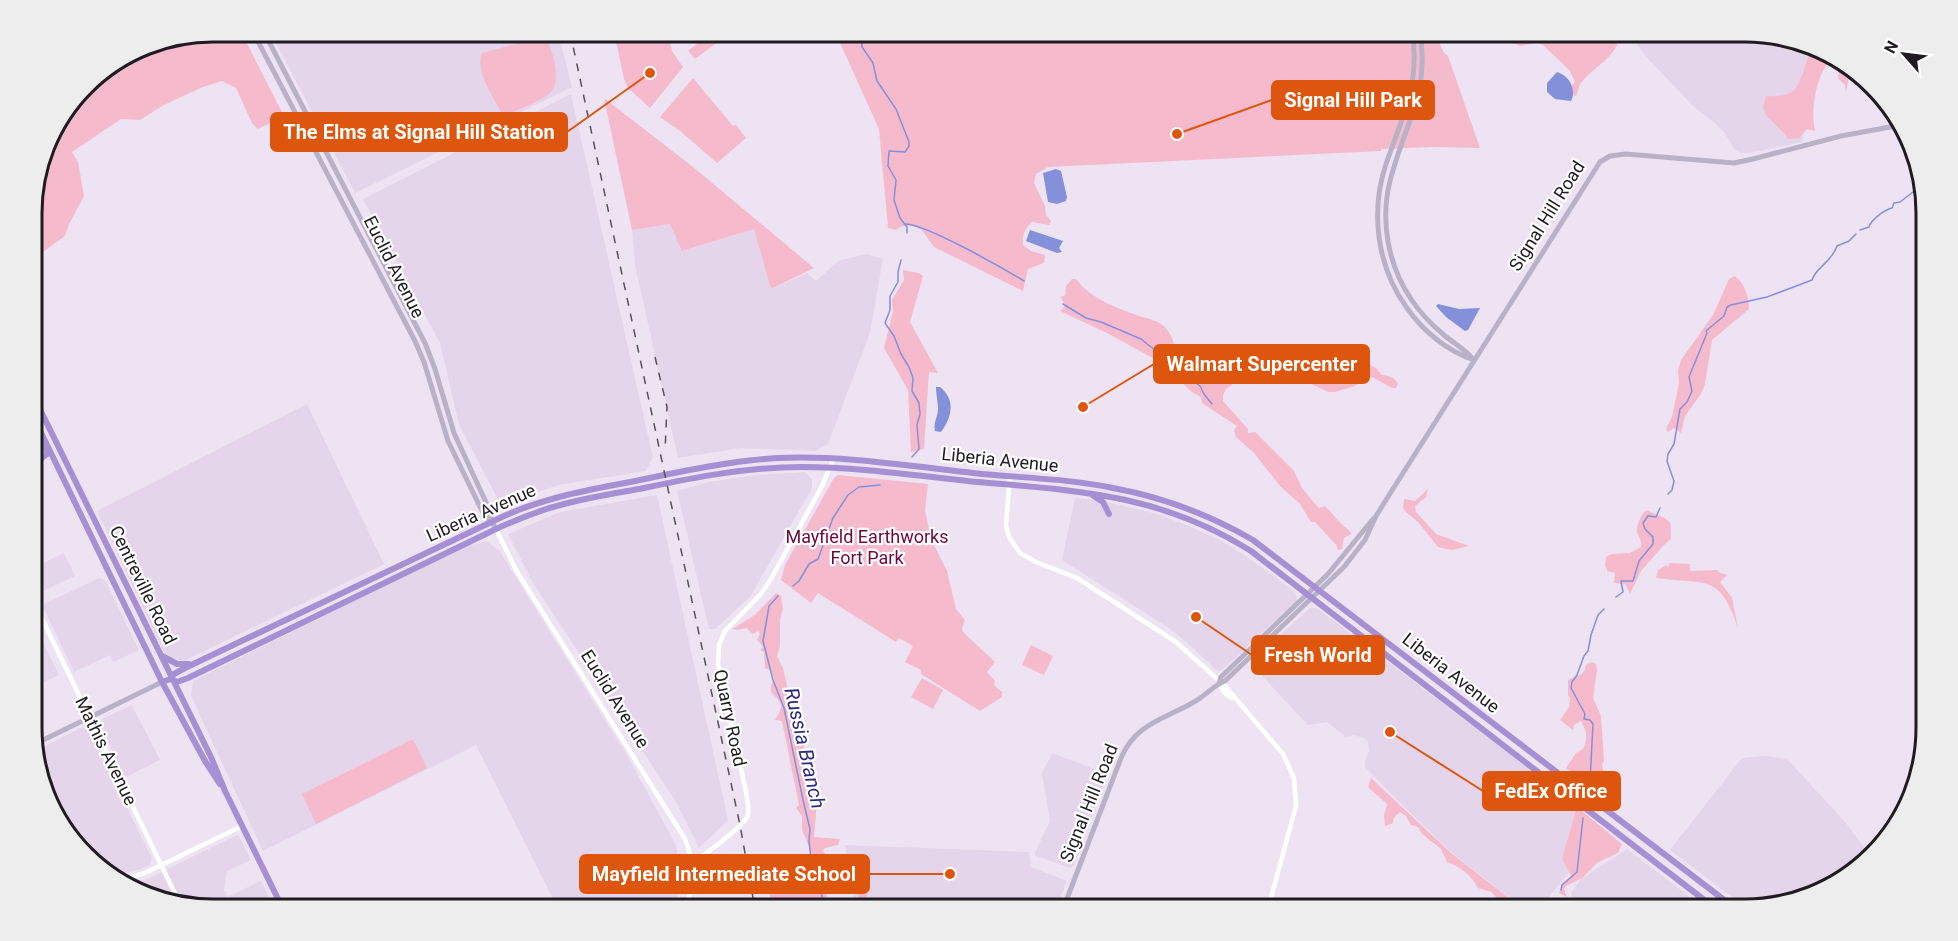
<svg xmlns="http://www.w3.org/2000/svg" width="1958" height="941" font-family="Roboto,sans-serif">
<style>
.built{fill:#e5d5ea}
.green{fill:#f6bacd}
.water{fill:#8590da}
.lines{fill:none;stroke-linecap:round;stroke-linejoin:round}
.stream{stroke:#8590da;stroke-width:1.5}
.tertiary{stroke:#fff;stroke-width:4.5}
.secondary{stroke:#b9b2c7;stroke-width:5}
.trunk{stroke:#a690d3;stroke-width:6}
.rail{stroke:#58525b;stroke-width:1.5;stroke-dasharray:8 8;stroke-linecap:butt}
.labels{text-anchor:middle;stroke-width:4.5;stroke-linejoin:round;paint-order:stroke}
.street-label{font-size:18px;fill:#1f1b21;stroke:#fff}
.park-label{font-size:18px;fill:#70073c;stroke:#fff}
.water-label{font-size:20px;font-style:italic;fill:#2a2a7f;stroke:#fff}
.rim{fill:none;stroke:#1f1b21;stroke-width:3}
.leader{fill:none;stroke:#de560d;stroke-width:2}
.callout-dot{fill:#de560d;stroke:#fff;stroke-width:2}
.callout{fill:#de560d;stroke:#de560d;stroke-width:2}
.callout-label{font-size:20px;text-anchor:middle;font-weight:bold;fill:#fff}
</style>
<rect width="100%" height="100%" fill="#eee3f3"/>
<path class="built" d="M270,32H558L572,87L355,193Z
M1633,32H1745L1805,46L1815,50L1802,142L1749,153H1741L1734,149L1725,133L1716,124L1694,107L1643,53L1634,39Z
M571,94L653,458L645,471L558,485L501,505L459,425L440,343L363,199Z
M670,224L683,251L754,229L772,289L807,273L816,281L838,261L867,254L883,259L870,333L828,444L816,451L741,448L678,458L635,265L632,230Z
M307,404L384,564L184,661L171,658L165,654L97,511Z
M805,472L812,479V488L750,597L715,629H709L677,491L709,482L756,475Z
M657,495L728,820L699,848L676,802L533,583L508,534L560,512Z
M1075,498L1108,502L1157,514L1184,524L1222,541L1246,556L1294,591L1296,594L1297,600L1221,671L1216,670L1189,644L1169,628L1062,560Z
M486,541L499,550L545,624L628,757L676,845L681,874L675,909H558L476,745L263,851L191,696L193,681L461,548Z
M64,553L75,576L41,592H35L33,588V568Z
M99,578L105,580L139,650L113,662L110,655L74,672L43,607L46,603Z
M1311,607L1318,609L1578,806L1562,858L1570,871L1539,909H1524L1451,852L1394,797L1365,767V761L1369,751L1368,742L1364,738L1353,735L1346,737L1327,722L1308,725L1250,663Z
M39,634L59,675L33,687V637Z
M132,705L160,760L124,778L100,722L102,719Z
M83,727L88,729L152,858L150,865L141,869L115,876L69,838L33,752Z
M1052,753L1108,774L1074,865L1070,868L1034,855L1050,821L1042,774Z
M1766,756L1787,759L1846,823L1868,853L1845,879L1756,909H1748L1670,850L1742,758Z
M237,835L239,836L251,860L227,871L224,890L227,897L261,881L269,897L244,909H213L133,891L126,885L147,879Z
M845,845L1029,852L1031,867L1067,881L1056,909H1003L999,907L997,909H856Z
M1627,849L1706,909H1573L1571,893L1581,879Z"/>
<path class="green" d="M213,32H241L284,116L258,129L252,123L236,88L222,81L203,87L181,97L162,106L140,120L121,119L72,152L78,162L84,196L69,224L65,236L32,260V201L50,133L93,77L144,45Z
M614,32H668L672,51L683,67L650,108L628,88L624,79Z
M712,32H731L695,59L688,51Z
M835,32H1434L1444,53L1448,56L1480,148L1432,147L1381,149V151L1048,167L1036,174L1034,183L1045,206L1046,215L1051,221L1049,225L1032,222C1025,228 1022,236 1023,245L1031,251L1045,255L1044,263L1028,269L1023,291L934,247L922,230L913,226H902L896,230L888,228L879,129Z
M1517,32H1617L1620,34C1617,58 1594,66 1581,83C1578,87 1578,92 1576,96H1574L1571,87L1575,82L1570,71L1543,45L1537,42L1521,46L1510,42L1507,35Z
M545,36C552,50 563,79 550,93C542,101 514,111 503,116C495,99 474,72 482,53Z
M1814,48L1825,50L1850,72L1846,92L1845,85L1838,78L1840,65L1835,60L1829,61C1816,78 1810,110 1815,131L1807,129L1799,138L1789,139L1766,115L1763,107L1766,96C1798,98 1798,87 1807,60C1809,54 1809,52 1814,48Z
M693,78L733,126L736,125L746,138L717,163L680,131L660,117Z
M604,98L693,167L814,268L771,289L754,229L682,251L670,224L632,230Z
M903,270L919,273L923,276L910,322L938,373L929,372L924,449L911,452L908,390L884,348L893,311L892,300L904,280Z
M1735,276C1745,283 1749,298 1749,309L1712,340L1705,384L1701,394L1685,416L1681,433L1674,428L1668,432L1666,429L1672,417L1679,383L1678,371L1681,360L1713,315L1729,279Z
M1072,279H1076C1091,299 1115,307 1139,316C1146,318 1155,320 1161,324C1169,329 1173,339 1175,348C1178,358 1198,383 1209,384L1280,344C1289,347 1309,362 1312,370L1331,379L1332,383L1342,373H1350L1368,364L1376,368L1382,375C1389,376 1394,376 1398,384L1396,388H1392L1370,376L1355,386L1335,392H1328L1307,382L1295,365L1285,360L1273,364L1247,379L1233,384L1226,389L1223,395V401L1248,429V433L1255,432L1294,471L1302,488L1316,505L1319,508L1325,506C1333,514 1341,525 1350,531L1351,534L1344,538L1342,549L1338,550L1337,546L1315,522H1311L1300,504L1280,486L1254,453L1236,437L1234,430L1237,426L1202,403L1201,397L1192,392L1161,364L1151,357L1107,333L1060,311L1065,306L1061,297L1065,295L1066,286Z
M838,475L928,484L925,510L931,539L947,571L956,609L965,620L962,628L963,632L995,662L987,672L995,681L994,685L1002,692V697L980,711L921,674V670L905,662L913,646L899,638L896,642L818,593L811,603L781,580L785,565L834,478Z
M1428,489L1426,497L1415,506L1416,512L1436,534L1469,546L1452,550L1438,547L1418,522L1406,512L1403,508L1404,499L1415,501Z
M1647,510C1653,514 1667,517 1670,523C1672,527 1670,534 1671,539L1663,546L1641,571L1630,594L1625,584L1614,583L1615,573L1607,571V568L1605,567L1606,557L1612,554L1630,553L1641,547C1642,540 1639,538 1637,532C1636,526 1641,514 1647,510Z
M1669,563L1690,564V571L1717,570L1720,573L1727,575L1720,582L1732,598L1738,628C1720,572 1705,585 1656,578L1658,570L1667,565L1668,569Z
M776,593L781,596L783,609L780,620V646L777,656L783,668L792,707L806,736L804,748L808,758L805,762L807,773L819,777L814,837L840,839L838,845L825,848L823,851L827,856L839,857V860L823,861L822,863L823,866L819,875C827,885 829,898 824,909H773L769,892L795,882L808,874L813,880L819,875L814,869V859L802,830V816L796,808L799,805L782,721L775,720C785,704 782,704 771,692V685L774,678L771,670L765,668L764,652L760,650L763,647L757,640L760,634L758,631L753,634L746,628L738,630L732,629L755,615Z
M1031,645L1053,656L1044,675L1022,665Z
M1592,662L1596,664L1597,670L1593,698L1601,716L1604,761L1602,765L1603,771L1593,784H1587L1566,768L1576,753L1583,749C1588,739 1587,731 1581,721L1574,725L1573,730L1560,720L1569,707L1570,698L1568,695V680C1577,675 1584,677 1586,665Z
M922,678L943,690L933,709L911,697Z
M413,739L427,768L316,824L302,794Z
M1371,778L1451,853L1523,909H1508L1491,892L1478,888C1471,875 1461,867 1447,862L1441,849L1422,834L1418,827L1411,825L1406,816L1400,812C1396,815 1393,818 1393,823L1385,826L1384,815L1387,804L1368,787Z
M1577,807L1622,844L1618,853L1597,863L1582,878L1566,886L1564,889L1567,897L1559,893L1563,883L1571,876L1562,858Z
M846,854C873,867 865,885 868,909H860L851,859L847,858Z"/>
<path class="water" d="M1557,72C1569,75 1577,90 1571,101L1555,99L1547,92V83Z
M1056,169L1061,171L1067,197L1066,201L1057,204L1048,202L1043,173Z
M1030,230L1063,241L1059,248L1062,252L1057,253L1026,241Z
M1438,304L1459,309L1480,308L1468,330L1465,331L1446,317L1436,306Z
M936,387H940C956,400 952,417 941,432L935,431C933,422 938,417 938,409C938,402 936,395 936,387Z"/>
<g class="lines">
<path class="stream" d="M861,32L862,47L873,63L877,81L896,109L909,142V146L905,152L889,151L888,166L896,180L894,200L900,218L907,227V233
M904,224C923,222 1004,269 1024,281
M1860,230L1869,227C1871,220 1884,210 1892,208L1894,203L1900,202L1913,192L1925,190
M901,260L898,272V282L890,296V310L885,323L894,336L901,354L909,367L913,378L912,391L919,403L920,414L917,425L919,449L912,457
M1063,304L1086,318L1101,322L1141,339L1200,386L1204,394L1212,404
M1668,494L1672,490L1674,481L1667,461L1668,454L1674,444L1680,409L1687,402L1692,391L1689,377L1707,333L1706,331L1724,316L1727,307L1731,305L1767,297L1812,280C1816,267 1832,262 1837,246L1849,241L1856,234
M793,586L799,581L809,564L818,559L833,518L848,495L859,487L880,485
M778,596L769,606L763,641L773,680L784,708L803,800L810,829L809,841L811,859L819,882L822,896L820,909
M1616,597L1623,592L1621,581H1633L1639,561L1653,544V537L1645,529L1643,523L1648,516L1656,517L1660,508
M1590,781L1593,724L1590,720L1584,719L1585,714L1571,688L1572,682L1577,675L1584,656L1588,651L1591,635L1598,615L1604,609
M1561,890L1562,885L1577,872L1583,818"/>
<path class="tertiary" d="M1010,476L1006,525L1009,537L1020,553L1036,562L1077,578L1176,642L1225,686L1283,754L1294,778L1296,806L1268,909
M496,529L516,570L685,839C695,863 693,885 686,909
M33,600L179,902
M1220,684C1222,690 1226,697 1234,698
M692,861C701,859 747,823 748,815C750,805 744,784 742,773C734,737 724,701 718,664L719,645L725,631L760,595L771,579L822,486L833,460
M120,880L145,873L242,826"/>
<path class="secondary" d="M253,32L415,341L424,362L448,441L484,515L492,522L496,529
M264,32L425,343L435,369L454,433L490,511L492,522
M1412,32C1421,82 1402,118 1386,164C1370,212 1377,267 1407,308C1423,331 1447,351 1474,360
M1420,32C1430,95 1404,124 1390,181C1380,221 1388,265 1411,299C1420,313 1432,325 1445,336C1455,344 1465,349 1473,359
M1219,683L1221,677L1328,574L1373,519
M33,745L162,682
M1063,909L1121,758C1136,723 1165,719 1194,702C1205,696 1214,685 1225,681L1344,567L1365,540L1376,516L1391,492L1600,162L1610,156L1626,154L1734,163L1753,159L1841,136L1901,125"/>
<path class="trunk" d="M32,393L211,757L225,791L283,909
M32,414L162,682L205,761L220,784
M42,458L47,454L45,446
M1092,495L1103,502L1109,514
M162,656L177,664H189
M171,679L177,682L188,678L496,529C518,519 540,510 564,504C590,497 617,493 644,488C696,477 748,467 801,467C860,467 919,476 977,482C1080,491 1160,494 1251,551L1716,909
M162,682L171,679L174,674L185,668L504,516C544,498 587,490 630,482C679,472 728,461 778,458C846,455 915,467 982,474C1025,478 1070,479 1113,488C1162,497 1210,515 1253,540L1736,909"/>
<path class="rail" d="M570,32L740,825L755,909
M655,357L667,407L665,451"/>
</g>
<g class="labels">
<g class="street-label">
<text transform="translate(1547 216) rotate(-58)" y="6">Signal Hill Road</text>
<text transform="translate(394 267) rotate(63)" y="6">Euclid Avenue</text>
<text transform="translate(1000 460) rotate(6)" y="6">Liberia Avenue</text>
<text transform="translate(481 513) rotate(-24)" y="6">Liberia Avenue</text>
<text transform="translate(143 585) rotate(64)" y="6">Centreville Road</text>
<text transform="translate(1451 673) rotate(38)" y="6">Liberia Avenue</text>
<text transform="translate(615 699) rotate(58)" y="6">Euclid Avenue</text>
<text transform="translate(730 718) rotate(78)" y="6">Quarry Road</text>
<text transform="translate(106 751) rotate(64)" y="6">Mathis Avenue</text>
<text transform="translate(1089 803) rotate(-68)" y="6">Signal Hill Road</text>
</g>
<g class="park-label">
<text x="867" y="543">Mayfield Earthworks<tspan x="867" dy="21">Fort Park</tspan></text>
</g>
<g class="water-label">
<text transform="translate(805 748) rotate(77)" y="7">Russia Branch</text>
</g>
</g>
<path d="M0 0H1958V941H0ZM213 42H1745A171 171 0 0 1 1916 213V728A171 171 0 0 1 1745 899H213A171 171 0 0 1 42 728V213A171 171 0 0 1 213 42Z" fill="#ededed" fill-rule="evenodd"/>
<path class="rim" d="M213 42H1745A171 171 0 0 1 1916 213V728A171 171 0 0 1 1745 899H213A171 171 0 0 1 42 728V213A171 171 0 0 1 213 42Z"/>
<path class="leader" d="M1177 134L1272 100M650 73L567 132M1083 407L1154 364M1196 617L1252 655M1390 732L1483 791M950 874L869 874"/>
<g class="callout-dot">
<circle cx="1177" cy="134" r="6"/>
<circle cx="650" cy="73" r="6"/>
<circle cx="1083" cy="407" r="6"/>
<circle cx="1196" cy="617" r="6"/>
<circle cx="1390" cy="732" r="6"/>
<circle cx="950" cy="874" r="6"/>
</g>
<g class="callout">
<rect x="1272" y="81" width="162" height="38" rx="6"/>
<rect x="271" y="113" width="296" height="38" rx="6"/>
<rect x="1154" y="345" width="215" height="38" rx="6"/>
<rect x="1252" y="636" width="132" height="38" rx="6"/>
<rect x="1483" y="772" width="137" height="38" rx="6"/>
<rect x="580" y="855" width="289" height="38" rx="6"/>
</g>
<g class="callout-label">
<text x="1353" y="107">Signal Hill Park</text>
<text x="419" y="139">The Elms at Signal Hill Station</text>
<text x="1262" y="371">Walmart Supercenter</text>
<text x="1318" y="662">Fresh World</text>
<text x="1551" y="798">FedEx Office</text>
<text x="724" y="881">Mayfield Intermediate School</text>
</g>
<g transform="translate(1904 54) rotate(298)" stroke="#ffffff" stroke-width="4.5" paint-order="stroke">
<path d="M0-4.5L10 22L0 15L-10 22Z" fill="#1f1b21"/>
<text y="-9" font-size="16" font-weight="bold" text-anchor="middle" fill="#1f1b21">N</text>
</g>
</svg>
